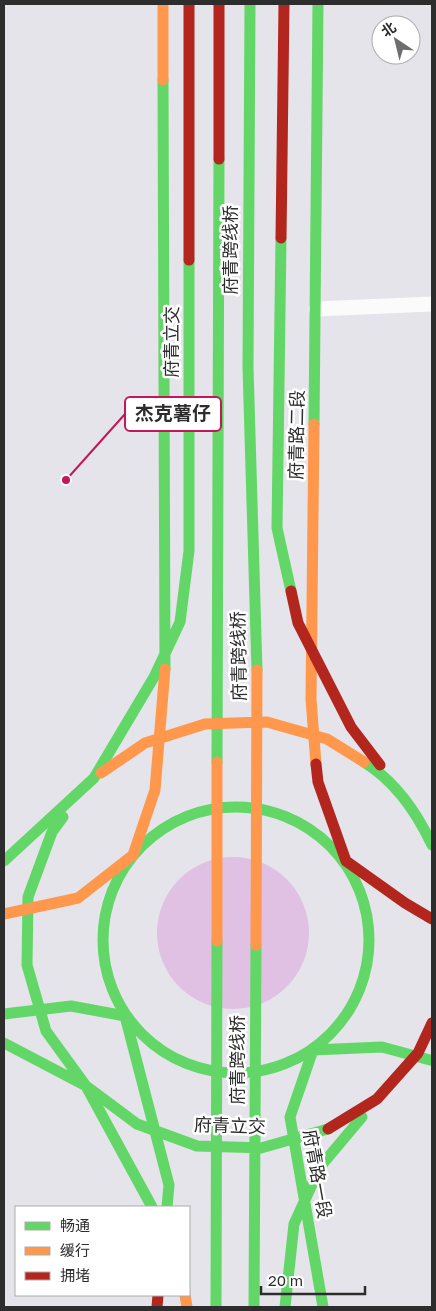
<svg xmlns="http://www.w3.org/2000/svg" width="436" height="1311" font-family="'Golos Text','Noto Sans SC',sans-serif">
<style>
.green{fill:#e0c1e3}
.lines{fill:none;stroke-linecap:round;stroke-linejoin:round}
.lane{stroke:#fbfbfc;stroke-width:15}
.fast{stroke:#63d668;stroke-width:11}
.slow{stroke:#ff974d;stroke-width:11}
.jam{stroke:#b3261e;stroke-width:11}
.labels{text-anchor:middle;stroke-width:5;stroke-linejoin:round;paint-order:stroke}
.street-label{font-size:18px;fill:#2d2d2d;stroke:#fff}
.leader{fill:none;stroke:#c2185b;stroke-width:2}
.callout-dot{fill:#c2185b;stroke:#fff;stroke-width:2}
.callout{fill:#fff;stroke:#c2185b;stroke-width:2}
.callout-label{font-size:19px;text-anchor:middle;font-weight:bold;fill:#2d2d2d}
</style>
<rect width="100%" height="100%" fill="#e4e4ea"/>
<path class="green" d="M157 933a76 76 0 1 1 152 0a76 76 0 1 1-152 0Z"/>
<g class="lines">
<path class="lane" d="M316,309L432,304"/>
<path class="fast" d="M250,4L248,367L257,670
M163,80L165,669
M281,238L277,528L291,591
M314,424L318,4
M217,762L219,159
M364,762C395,781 417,813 432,845
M103 940a133 133 0 1 1 266 0a133 133 0 1 1-266 0Z
M63,817L52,832L28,897L27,965L46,1031L86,1086L152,1207
M4,861L94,778L154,677L180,622L189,551V260
M4,1014L71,1006L125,1016L169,1185L167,1207
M4,1043L86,1086L137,1124L197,1146L261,1148L328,1129
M216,1307L217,941
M254,1307L256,945
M285,1307L294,1224L320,1167L362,1117
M323,1307L290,1117L313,1050L382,1047L430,1060"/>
<path class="slow" d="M163,4V80
M314,424L311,699L316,764
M101,773L145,743L205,724L267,722L327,739L364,762
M4,914L78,898L133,855L155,790L165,669
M217,941V762
M256,945L257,670
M185,1295L187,1307"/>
<path class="jam" d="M189,4V260
M219,159V4
M281,238L284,4
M291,591L298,623L351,727L380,765
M316,764L318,782L346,861L405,903L432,919
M328,1129L377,1099L418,1053L432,1023
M157,1307L158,1295"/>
</g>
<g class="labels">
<g class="street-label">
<text transform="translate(231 250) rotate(-90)" y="6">府青跨线桥</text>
<text transform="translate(172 342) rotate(-90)" y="6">府青立交</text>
<text transform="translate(297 435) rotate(-89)" y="6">府青路二段</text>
<text transform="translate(239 656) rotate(-91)" y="6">府青跨线桥</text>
<text transform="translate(238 1060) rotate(-90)" y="6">府青跨线桥</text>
<text transform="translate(230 1126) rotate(2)" y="6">府青立交</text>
<text transform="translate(317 1174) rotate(80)" y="6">府青路一段</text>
</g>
</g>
<path class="leader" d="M66 480L125 414"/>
<circle class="callout-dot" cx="66" cy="480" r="5"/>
<rect class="callout" x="125" y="397" width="96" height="34" rx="5"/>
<g class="callout-label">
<text x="173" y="420">杰克薯仔</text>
</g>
<rect width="436" height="1311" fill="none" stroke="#2d2d2d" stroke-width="10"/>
<rect x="15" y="1206" width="175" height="90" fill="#ffffff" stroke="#ababab"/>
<rect x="25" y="1222" width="25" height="8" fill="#63d668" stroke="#ababab"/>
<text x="60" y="1231" font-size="15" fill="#2d2d2d">畅通</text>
<rect x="25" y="1247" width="25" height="8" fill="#ff974d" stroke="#ababab"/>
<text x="60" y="1256" font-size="15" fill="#2d2d2d">缓行</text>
<rect x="25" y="1272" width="25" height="8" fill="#b3261e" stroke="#ababab"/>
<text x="60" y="1281" font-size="15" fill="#2d2d2d">拥堵</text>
<g transform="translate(396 40) rotate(325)"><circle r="24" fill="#ffffff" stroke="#ababab"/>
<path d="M0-4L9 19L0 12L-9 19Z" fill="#6d6d6f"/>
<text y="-8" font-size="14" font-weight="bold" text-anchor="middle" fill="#2d2d2d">北</text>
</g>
<path d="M261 1286v8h104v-8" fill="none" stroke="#2d2d2d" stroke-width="2.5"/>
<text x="268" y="1286" font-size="15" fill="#2d2d2d" stroke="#ffffff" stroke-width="4" paint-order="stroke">20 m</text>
</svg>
